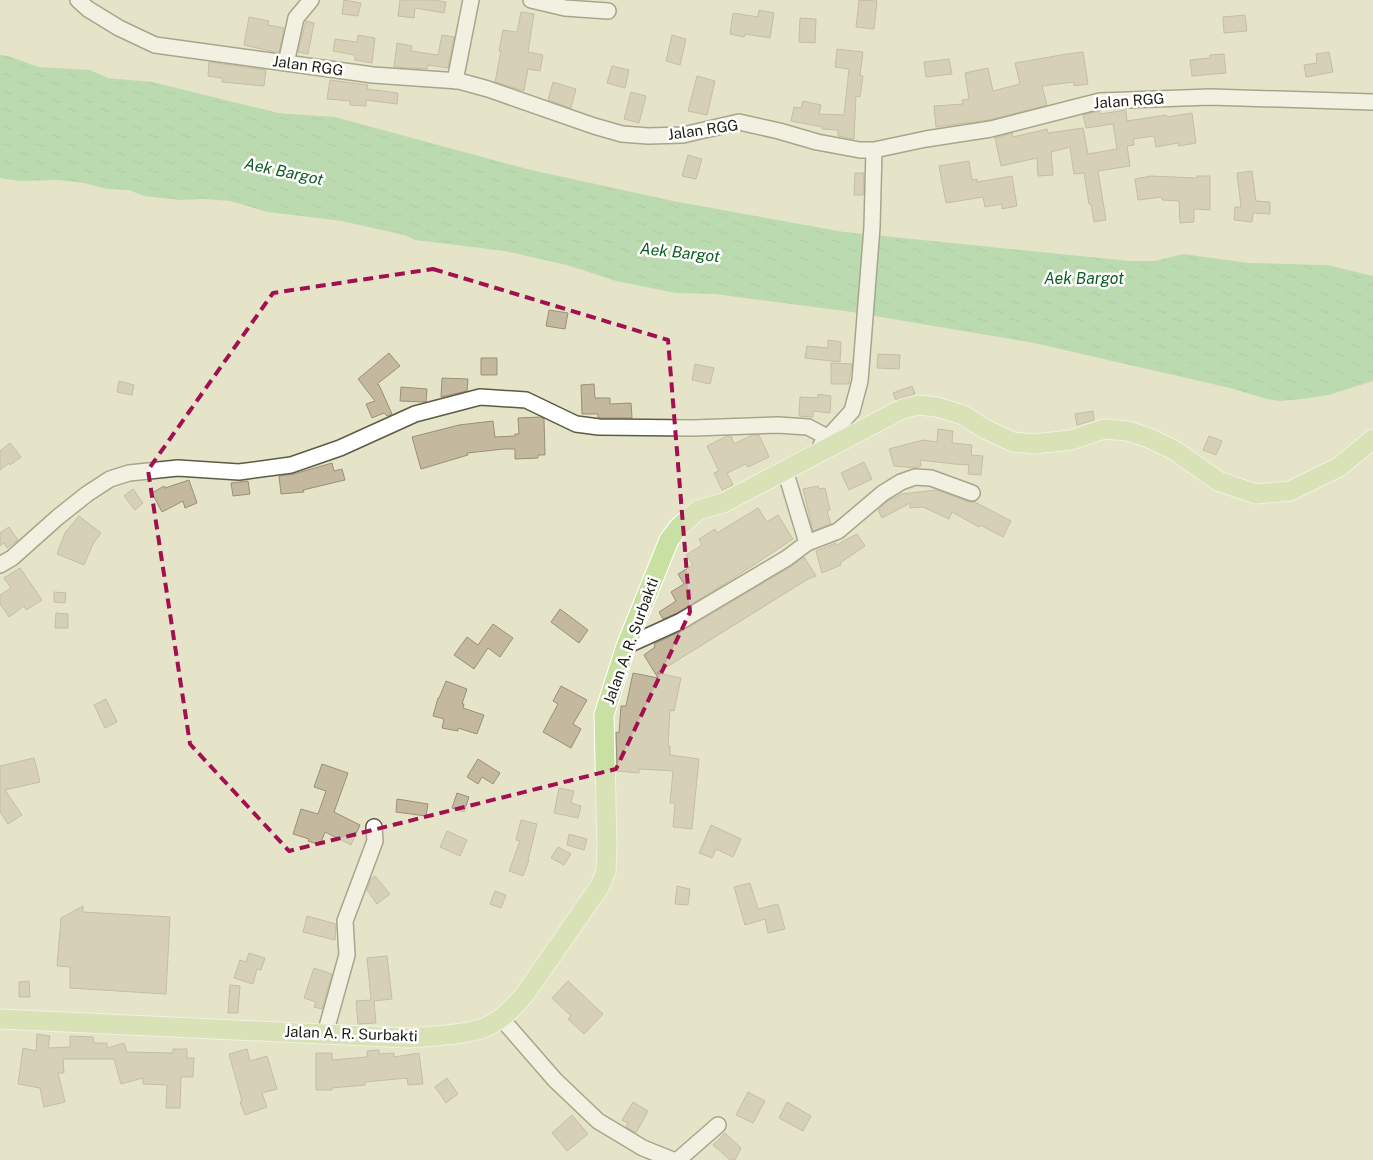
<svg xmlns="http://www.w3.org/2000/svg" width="1373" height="1160" font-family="'Public Sans',sans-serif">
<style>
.water{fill:url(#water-ripples)}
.building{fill:#c4b89f;stroke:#9b8f78}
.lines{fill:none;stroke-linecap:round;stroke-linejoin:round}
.minor-casing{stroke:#5c5b43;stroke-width:18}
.major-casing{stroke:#fff;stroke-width:21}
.minor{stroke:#fff;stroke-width:15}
.major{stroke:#c8e0a1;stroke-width:19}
.marked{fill:none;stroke:#a31052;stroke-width:4;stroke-dasharray:10 6;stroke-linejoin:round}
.labels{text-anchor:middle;stroke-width:5;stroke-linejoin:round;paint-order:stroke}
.street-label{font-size:15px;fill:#1e1d14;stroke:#fff}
.water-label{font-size:16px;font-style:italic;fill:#0e5c23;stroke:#fff}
</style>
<defs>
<pattern id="water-ripples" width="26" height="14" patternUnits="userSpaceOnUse" patternTransform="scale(1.25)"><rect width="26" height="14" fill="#88cf91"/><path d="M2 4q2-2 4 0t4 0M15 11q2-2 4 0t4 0" fill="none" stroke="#75b17c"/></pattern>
</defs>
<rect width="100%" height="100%" fill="#e5e4c9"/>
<path class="water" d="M0,55L8,56L39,67L90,70L108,78L152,82L278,113L335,117L527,169L673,201L844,232L1130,261H1155L1183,254L1249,263L1327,265L1373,276V381L1328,395L1303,399L1279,401L1267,399L1230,388L1034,343L845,311L714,294L676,293L616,281L567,265L505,251L415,240L404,235L342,221L268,212L230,201L205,199L180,200L144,196L129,190L107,189L84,183L59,180L20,181L0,178Z"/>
<path class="building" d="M344,0L361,3L358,16L342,14Z
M400,0H433L446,2L444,13L415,8L414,18L398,16Z
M859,0L877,1L874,29L856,27Z
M759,10L774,13L770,38L745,34L744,37L730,34L733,13L758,17Z
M521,12L534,14L528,52L543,55L540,71L528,69L524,91L495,82L501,51H499L503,30L517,32Z
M1245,15L1247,31L1224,33L1223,17Z
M249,17L269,21L268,25L284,28L279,53L244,45Z
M800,18L816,19L815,43L799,42Z
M306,21L314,23L308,54L298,52Z
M358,35L375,38L372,63L355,60V55L333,51L335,39L357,42Z
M442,35L454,37L448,68L428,65L427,69L394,67L397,43L412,46L411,51L438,55Z
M672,35L686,39L680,65L666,61Z
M837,49L863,52L860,75L863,76L860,97L856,96L854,139L838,136V130L822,129V127L791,121L794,107L801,108L803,101L821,105L819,114L844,115L849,69L835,67Z
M1083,52L1088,84L1074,86V82L1042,86L1047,105L989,120L936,127L934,106L963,104L962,100L969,99L965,73L988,68L993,91L1020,84L1015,63L1067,54Z
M1329,52L1333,72L1306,77L1304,65L1317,63L1316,54Z
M1224,54L1226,73L1192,76L1190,60L1210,58V55Z
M949,59L952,74L926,77L924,62Z
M209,62L266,70L264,86L222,82V78L208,76Z
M612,66L629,70L625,88L607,83Z
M697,76L715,81L707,115L688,111Z
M330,80L368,85L367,89L398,93L397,104L366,100V106L350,105V101L327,99Z
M553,82L576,89L571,108L548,100Z
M631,92L646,96L639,123L624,119Z
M1126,110L1127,121L1166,115L1167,117L1192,113L1196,143L1179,146L1178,143L1156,147L1154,136L1133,139L1134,145L1127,146L1130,166L1098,171L1106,220L1094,222L1091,204H1089L1084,173L1074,174L1070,147L1051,152L1053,175L1038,176L1037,158L1001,166L995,138L1012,133L1013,137L1047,129L1048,133L1083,128L1088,154L1117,149L1113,124L1086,128L1083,115L1099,111L1100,114Z
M688,155L702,159L696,179L682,176Z
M969,161L972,180L977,179V182L1012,176L1017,206L1002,209V204L985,207L983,197L946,203L939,166Z
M1252,171L1256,201L1270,202V214L1253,213L1252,222L1234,220L1235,207H1241L1237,173Z
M855,173H864L863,195H854Z
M1151,176L1197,178V176H1210V210L1194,209V222L1180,223L1179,201L1162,200V197L1138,200L1135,179Z
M549,310L568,313L565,329L546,326Z
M828,340L841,342L840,362L805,358L807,346L828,348Z
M389,353L400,366L377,384L379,385L392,414L387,416L384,413L372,418L366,404L375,401L358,379Z
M878,354L900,355L899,369L877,368Z
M481,358H497V375H481Z
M831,363L852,364L849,384H831Z
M695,364L714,368L710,384L692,380Z
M442,378L468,379L467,391L441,397Z
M119,381L134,385L132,395L117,392Z
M594,384L595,398H610V404L631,403L632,418H600L598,417V414H582L581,385Z
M912,386L915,394L896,400L893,393Z
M401,387L427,389L426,402L400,401Z
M818,394L831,396L830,413L813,411V417L799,416L800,397L818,398Z
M1093,411L1094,420L1077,425L1075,414Z
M541,417L544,419L545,455H538V458L515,459V449H504L467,453L468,455L421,469L412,437L459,425L493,421L495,437L515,436V434H519L518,418Z
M938,429L953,431L952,443L972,445L971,455L983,456L981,475L968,474L969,465L954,464L920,460L921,466L916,468L894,466L889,449L923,440L937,442Z
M752,435H759L769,457L748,467L746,464L727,473L733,485L722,490L714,473L719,471L707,446L727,436H731L734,444Z
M1209,436L1222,441L1216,455L1203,450Z
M10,443L21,457L10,465L9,463L0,470V451Z
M864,462L872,479L849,490L841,473Z
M332,463L334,471L342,469L345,480L303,490L304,492L281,494L279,476L294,474Z
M189,480L197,503L185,508L183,501L162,512L152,493L164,486L165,488Z
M248,481L250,494L233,496L231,483Z
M818,486L819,489L825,488L830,510L827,511L831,524L813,531L803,489Z
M133,489L143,503L135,510L124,496Z
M937,490L969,502H975L1011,521L1003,537L980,525L979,527L952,512L949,519L923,507L910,508V503L882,518L878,510L888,501L901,494Z
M758,508L767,522L778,515L793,539L734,578L677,613L663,619L659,612L676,601L671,592L684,584L678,574L693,565L686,555L702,545L699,539L715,529L717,533Z
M79,516L101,533L93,544L84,565L57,554L65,533Z
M9,527L18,540L7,548L4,543L0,546V533Z
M857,534L865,546L840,563L841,565L822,573L816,551L836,543V546L845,540Z
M804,557L816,576L808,579L657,673L681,678L674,711L670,710L668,746H670V755L699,759L692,829L673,827L675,803H670L673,771L639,769V773L617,771L616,732L619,733L621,706H626L633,673L658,678L644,655L655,647L654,644L686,629L792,566Z
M20,568L42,600L26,610L24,606L9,617L0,604V595L11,588L4,578Z
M54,592L66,593L65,603L54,602Z
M560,609L588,630L579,643L551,622Z
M56,613L68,614V628H55Z
M493,624L513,638L500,657L488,648L474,669L454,655L467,637L478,645Z
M446,681L467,689L462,704H464L463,708L484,715L477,734L458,728V731L442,728L444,719L433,716L438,698H439Z
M561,686L587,700L573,724L581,729L571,748L543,732L558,704L553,701Z
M106,699L117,722L105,728L94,705Z
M34,758L40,782L5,790L22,815L8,824L0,812V766Z
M478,759L500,773L493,784L482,777L478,784L467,777Z
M322,764L348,773L334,812L360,825L351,845L325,832L320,845L308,841L309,839L293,834L301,809L318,814L326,791L314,787Z
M559,788L574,791L571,803L581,806L578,818L554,813Z
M457,793L469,797L464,812L452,808Z
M397,799L428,804L426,816L396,812Z
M521,820L537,824L528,860H529L523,876L509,871L520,841L516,840Z
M711,825L741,839L733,857L716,849L712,858L699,853Z
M447,831L467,840L460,856L440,847Z
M569,834L587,839L584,850L567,845Z
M558,847L571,854L564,865L551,858Z
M375,876L390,894L377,904L367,890L371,879Z
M750,883L758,909L778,904L785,929L768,933L765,919L745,925L734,887Z
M677,886L690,889L688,905L675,904Z
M495,891L506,895L501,908L490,904Z
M83,906V912L170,917L166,994L70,988V967L57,966L61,918Z
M307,916L336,924L335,940L303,932Z
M249,953L265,958L261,970L257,969L253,984L234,978L240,960L246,962Z
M387,956L392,999L374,1001L376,1023L358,1024L356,1001L371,1000L367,958Z
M314,968L332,974L322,1009L314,1007L316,1002L304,998Z
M29,981L30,997H19V982Z
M568,981L603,1014L584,1034L568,1019L571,1016L552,998Z
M230,985L240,986L238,1013H228Z
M37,1034L50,1036L48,1048L70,1047V1036L93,1037L94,1043H107V1048L124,1043L127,1052L173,1053V1049H187V1058H194L193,1077H181L180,1108H166L167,1085L143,1084V1078L121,1084L114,1059H63L64,1073H58L65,1102L44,1107L40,1088L18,1084L23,1048L36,1051Z
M247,1049L250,1061L267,1056L277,1089L262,1093L267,1107L245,1115L240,1102L242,1101L229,1054Z
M379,1050V1054L394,1053V1057L419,1053L423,1084L408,1085L407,1078L365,1082V1085L332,1088V1090H316V1053H332V1060L367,1057V1051Z
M447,1078L458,1094L446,1103L435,1087Z
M748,1092L765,1101L753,1123L736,1115Z
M633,1102L648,1111L636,1133L626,1127L628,1123L622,1120Z
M787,1102L811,1116L803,1131L779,1118Z
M572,1115L588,1134L567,1151L552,1133Z
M725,1133L741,1148L735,1160H730L713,1145Z"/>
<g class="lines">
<g class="minor-casing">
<path id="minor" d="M78,0L88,9L119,28L155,45L373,75L459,81L488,89L594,126L622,134L648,136L683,135L739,122L779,131L817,142L860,150H874L926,139L991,129L1100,101L1210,97L1373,102
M531,0L565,8L608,11
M286,63L296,18L311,0
M455,81L471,0
M821,445L852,411L860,381L872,227L874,150
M785,470L807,543
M0,565L12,558L58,517L87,494L110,479L129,473L178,468L239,472L291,465L340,448L415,414L480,397L526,400L576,424L599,427L693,428L778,425L808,427L827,437
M626,646L681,621L787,558L807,543L838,531L883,493L901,482L915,477L931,478L972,493
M501,1018L555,1080L598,1121L643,1148L673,1160
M325,1034L347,955L345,921L375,841L374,827
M678,1160L718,1125"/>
</g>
<g class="major-casing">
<path id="major" d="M0,1019L409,1038C431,1036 473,1035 490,1025C504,1018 515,1006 525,994L600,886L606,871L607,847L604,715L626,646L669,540L679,527L698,510L723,503L902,409L918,405L937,407L963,415L985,429L1013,442L1034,444L1071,440L1104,429L1128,431L1149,438L1174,450L1218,481L1256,494L1290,491L1339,467L1373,439"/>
</g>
<use href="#minor" class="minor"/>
<use href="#major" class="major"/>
</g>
<path d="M0 0H1373V1160H0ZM433,269L668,340L690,612L616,769L289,851L190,744L148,470L273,293Z" fill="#e5e4c9" fill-opacity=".55" fill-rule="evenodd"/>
<path class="marked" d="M433,269L668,340L690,612L616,769L289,851L190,744L148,470L273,293Z"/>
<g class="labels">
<g class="street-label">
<text transform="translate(308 66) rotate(8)" y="5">Jalan RGG</text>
<text transform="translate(1129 101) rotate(-4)" y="5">Jalan RGG</text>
<text transform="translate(703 130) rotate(-8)" y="5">Jalan RGG</text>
<text transform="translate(631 641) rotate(-70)" y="5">Jalan A. R. Surbakti</text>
<text transform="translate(351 1034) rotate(2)" y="5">Jalan A. R. Surbakti</text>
</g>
<g class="water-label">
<text transform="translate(284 171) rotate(12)" y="6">Aek Bargot</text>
<text transform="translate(680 252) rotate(6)" y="6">Aek Bargot</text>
<text x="1084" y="284">Aek Bargot</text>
</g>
</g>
</svg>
